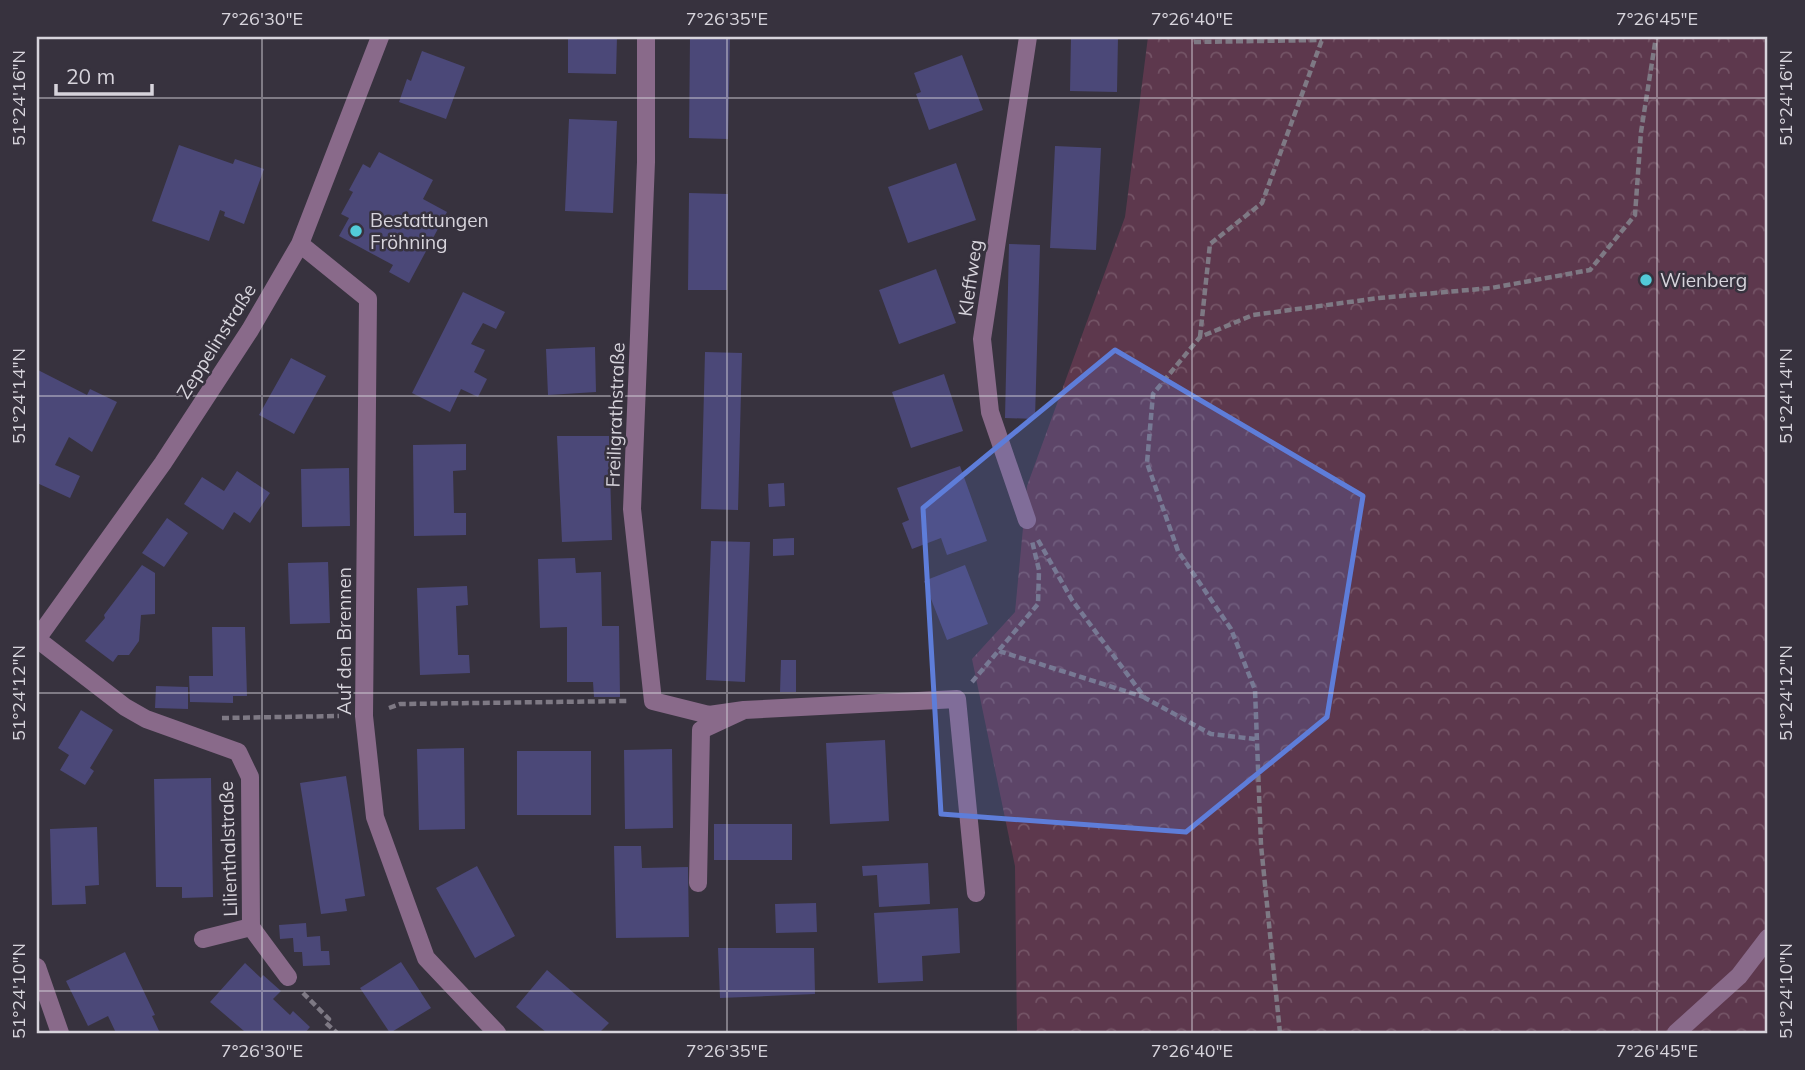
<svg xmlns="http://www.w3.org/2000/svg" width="1805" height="1070" font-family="Mulish,sans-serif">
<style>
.forest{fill:url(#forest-crowns)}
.building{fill:#4b4878}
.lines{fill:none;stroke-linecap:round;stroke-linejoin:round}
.path{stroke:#7e7984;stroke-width:4.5;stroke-dasharray:7 3.5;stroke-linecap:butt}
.minor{stroke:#896a8a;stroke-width:18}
.marked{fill:#5e7dd9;fill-opacity:0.2;stroke:#5e7dd9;stroke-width:5;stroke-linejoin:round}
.ticks{fill:none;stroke:#d7d4dc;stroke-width:2;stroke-opacity:0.45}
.poi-dot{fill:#52cbd8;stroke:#37323e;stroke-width:2.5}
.labels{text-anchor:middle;stroke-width:5;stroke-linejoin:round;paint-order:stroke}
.poi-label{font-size:19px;fill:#d7d4dc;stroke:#37323e;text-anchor:start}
.street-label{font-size:19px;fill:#d7d4dc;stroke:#37323e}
.neatline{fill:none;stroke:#d7d4dc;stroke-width:2.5}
.ticks-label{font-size:18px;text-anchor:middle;fill:#d7d4dc}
</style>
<defs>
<pattern id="forest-crowns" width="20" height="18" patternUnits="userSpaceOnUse" patternTransform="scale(1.75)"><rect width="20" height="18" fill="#5d384d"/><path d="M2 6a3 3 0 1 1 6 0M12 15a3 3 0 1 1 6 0" fill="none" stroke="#745466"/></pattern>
</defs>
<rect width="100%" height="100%" fill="#37323e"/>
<path class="forest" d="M1148,37H1768V1033H1017L1015,866L972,659L1015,612L1027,486L1125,217Z"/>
<path class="building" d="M568,37H617L616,74L568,73Z
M690,37H730L728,139L689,138Z
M1071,37H1118L1117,92L1070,91Z
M422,51L465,67L446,119L399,102L407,79L411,81Z
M962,55L983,110L929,130L916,94L921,92L914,73Z
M569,119L617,121L613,213L565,211Z
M179,145L233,164L235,159L264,169L244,224L224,216L225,212L220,210L209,241L152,221Z
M1055,146L1101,148L1096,250L1050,248Z
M379,152L433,180L423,199L447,212L409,283L389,272L393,265L339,236L349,218L341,214L353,192L349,190L363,164L370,168Z
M956,163L976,220L908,243L888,187Z
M689,193L728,194L727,290H688Z
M1009,244L1040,245L1035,419L1005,418Z
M936,269L956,323L899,344L879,290Z
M463,292L505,312L496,329L483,323L471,344L485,350L474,372L487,379L478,397L461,389L450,412L412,393Z
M595,347L596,392L548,395L546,349Z
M705,352L742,353L738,510L701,509Z
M291,358L326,376L294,434L259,415Z
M38,370L87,395L90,389L117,402L92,452L69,437L55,465L80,476L70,498L37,483Z
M944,374L963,431L911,448L892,392Z
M557,436H609L612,540L562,542Z
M466,444V470L453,471L454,513H466V535L414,536L413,445Z
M960,466L987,541L947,555L941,538L912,549L902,523L909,520L897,488Z
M349,468L350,526L302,527L301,469Z
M237,471L270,493L250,523L234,512L223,530L184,504L202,477L224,491Z
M784,483L785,506L769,507L768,484Z
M167,518L188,533L164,567L142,553Z
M794,538V555L773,556V539Z
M711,541L750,542L745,682L706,680Z
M575,558L576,573L601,572L602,626H619L620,697H594L593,682H567V627L540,628L538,559Z
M328,562L330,623L290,624L288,563Z
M142,565L155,573V614L141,615L139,641L129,655H118L113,662L85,641L105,618L104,615Z
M965,565L988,624L947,640L924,581Z
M467,586L468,605L456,606L458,655H469L470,673L420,675L417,588Z
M212,627H245L247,696H233V703L190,702L189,676H213Z
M781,660H796V692H780Z
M156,686L188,687V709L155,708Z
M81,710L113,730L90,768L94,771L85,785L60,770L69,755L58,748Z
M885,740L889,821L830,824L826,743Z
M464,748L465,829L419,830L417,749Z
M672,749L673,828L625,829L624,750Z
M517,751H591V815H517Z
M346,776L365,896L345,899L347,911L321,914L300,783Z
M211,778L213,897L182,898V887H156L154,779Z
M714,824H792V860H714Z
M97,827L99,885L85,886L86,904L52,905L50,829Z
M614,846H641L642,868L688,867L689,937L616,938Z
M928,863L930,904L879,907L877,875L863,876L862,866Z
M477,866L515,936L475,958L436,888Z
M816,903L817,932L776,933L775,904Z
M958,908L960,953L922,956L923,981L878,983L874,913Z
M306,923L307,937L320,936L321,951H329L330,965L303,966L302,952H294L293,938L280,939L279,925Z
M718,948H814L815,994L720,998Z
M125,952L155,1015L152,1016L160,1033H116L108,1016L88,1026L66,981Z
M401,962L431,1008L390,1033L360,988Z
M245,963L261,978L263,975L281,991L273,999L290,1015L293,1011L310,1027L305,1033H242L244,1031L210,1002Z
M547,970L609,1023L599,1033H547L516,1007Z"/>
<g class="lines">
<path class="path" d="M1194,42L1322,40
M1200,337L1210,244L1262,203L1323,37
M1038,540L1072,600L1145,698L1211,734L1255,739
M999,651L1144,697
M972,682L1038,604L1039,570L1032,541
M389,708L400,704L628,701
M222,718L339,716
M303,993L329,1019L326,1023L337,1033
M1280,1033L1261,845L1255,690L1231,629L1178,551L1147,463L1153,394L1200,337L1253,315L1379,298L1491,288L1590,270L1635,215L1641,132L1656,37"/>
<path class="minor" d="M646,37V162L632,509L653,701L709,715L744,710L701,730L698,883
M300,244L368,299L364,716L375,817L426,958L497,1033
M1027,520L990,412L982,339L1028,37
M37,639L163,463L250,330L300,244L380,37
M37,639L125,707L146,719L238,752L250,777L251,927L203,939
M744,710L957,699L976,893
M251,927L288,977
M37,967L60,1033
M1676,1033L1739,976L1768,938"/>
</g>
<path class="marked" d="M1115,350L1363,496L1327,717L1186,832L941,814L923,508Z"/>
<path class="ticks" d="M262,37V1033M727,37V1033M1192,37V1033M1657,37V1033M37,98H1768M37,396H1768M37,693H1768M37,991H1768"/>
<g class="poi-dot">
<circle cx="356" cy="231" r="7"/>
<circle cx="1646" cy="280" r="7"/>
</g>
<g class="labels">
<g class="poi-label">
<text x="370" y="227">Bestattungen<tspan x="370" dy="22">Fröhning</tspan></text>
<text x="1660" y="287">Wienberg</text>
</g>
<g class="street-label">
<text transform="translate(970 278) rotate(-82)" y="7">Kleffweg</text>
<text transform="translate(216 341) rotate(-58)" y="7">Zeppelinstraße</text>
<text transform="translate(615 415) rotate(-88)" y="7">Freiligrathstraße</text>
<text transform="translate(344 641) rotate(-90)" y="7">Auf den Brennen</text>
<text transform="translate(228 849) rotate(-92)" y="7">Lilienthalstraße</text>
</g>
</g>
<rect width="1805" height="1070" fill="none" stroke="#37323e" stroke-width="77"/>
<path d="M56 84v10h96v-10" fill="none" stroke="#d7d4dc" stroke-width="3.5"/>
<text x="66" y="84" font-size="21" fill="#d7d4dc" stroke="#37323e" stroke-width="5" paint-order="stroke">20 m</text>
<rect x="38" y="38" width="1728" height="994" class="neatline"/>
<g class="ticks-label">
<text x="262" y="25">7°26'30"E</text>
<text x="727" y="25">7°26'35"E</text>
<text x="1192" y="25">7°26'40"E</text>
<text x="1657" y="25">7°26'45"E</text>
<text transform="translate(19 98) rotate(-90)" y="6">51°24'16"N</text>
<text transform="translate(1786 98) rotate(-90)" y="6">51°24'16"N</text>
<text transform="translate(19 396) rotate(-90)" y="6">51°24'14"N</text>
<text transform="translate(1786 396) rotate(-90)" y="6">51°24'14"N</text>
<text transform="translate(19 693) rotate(-90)" y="6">51°24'12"N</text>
<text transform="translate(1786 693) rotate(-90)" y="6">51°24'12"N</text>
<text transform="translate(19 991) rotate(-90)" y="6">51°24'10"N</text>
<text transform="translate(1786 991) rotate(-90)" y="6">51°24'10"N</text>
<text x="262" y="1057">7°26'30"E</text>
<text x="727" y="1057">7°26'35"E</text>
<text x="1192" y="1057">7°26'40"E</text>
<text x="1657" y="1057">7°26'45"E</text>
</g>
</svg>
